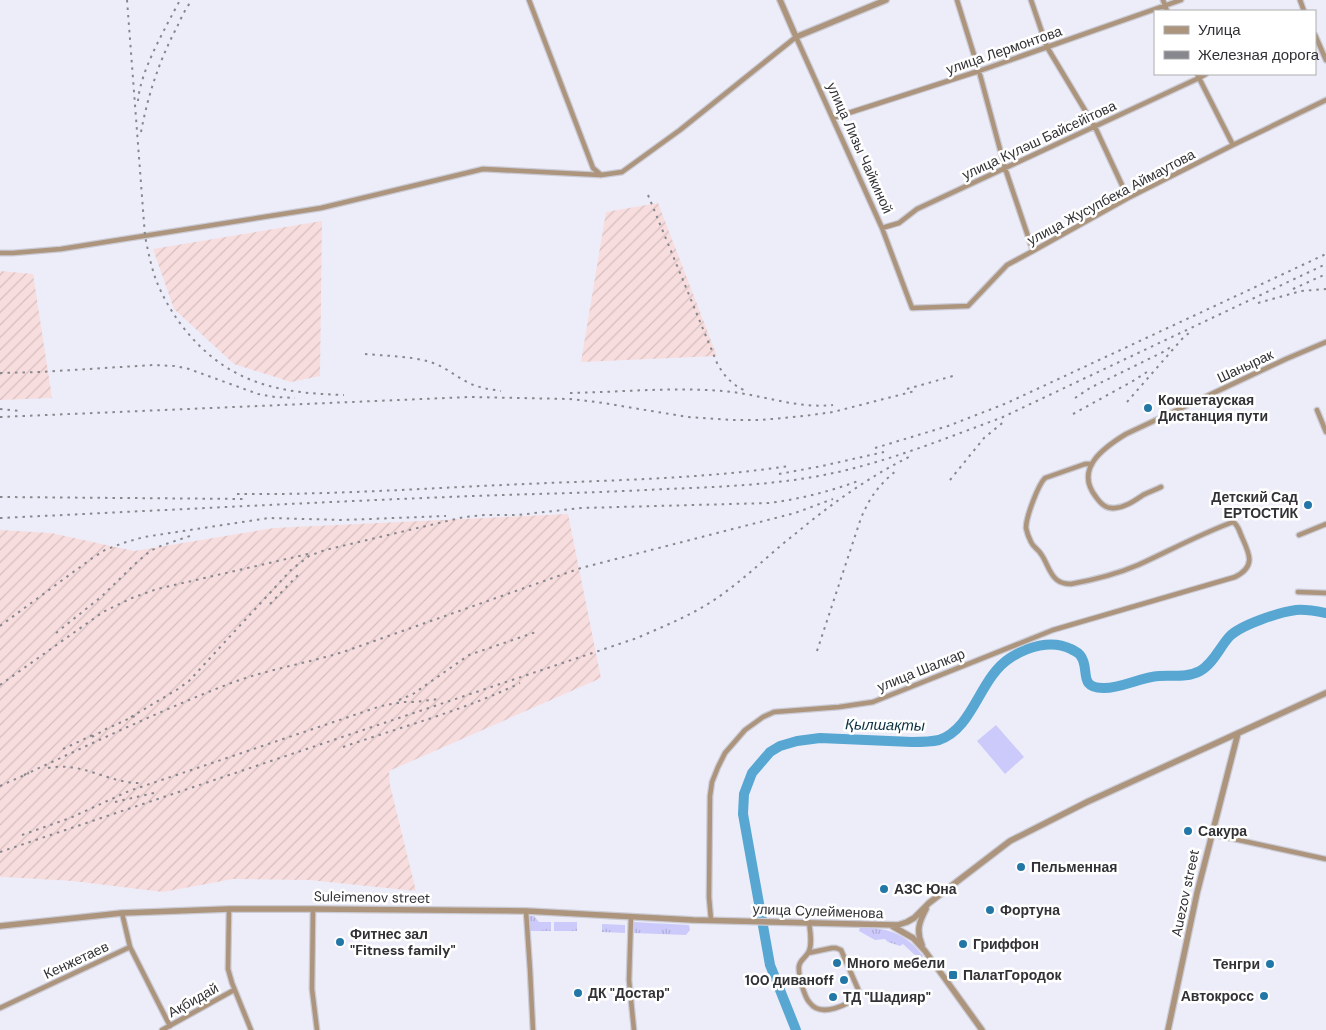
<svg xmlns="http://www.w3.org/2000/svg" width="1326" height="1030" font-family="'DM Sans',sans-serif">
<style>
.industrial{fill:url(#industrial-furrows)}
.grass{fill:url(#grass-tufts)}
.pitch{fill:#cccafa}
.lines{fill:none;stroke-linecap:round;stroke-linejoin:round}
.river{stroke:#57a7d2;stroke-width:10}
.minor-casing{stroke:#cbcbd6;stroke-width:7}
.tertiary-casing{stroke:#cbcbd6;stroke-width:8}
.minor{stroke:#ac957c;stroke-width:4.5}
.tertiary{stroke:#ac957c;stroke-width:5.5}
.rail{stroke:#87878e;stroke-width:2;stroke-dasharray:2.5 5;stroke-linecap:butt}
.poi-dot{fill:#2277a7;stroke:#fff;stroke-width:2}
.labels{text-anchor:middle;stroke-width:5;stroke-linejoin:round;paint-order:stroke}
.street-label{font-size:14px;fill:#323236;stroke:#fff}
.poi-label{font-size:14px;font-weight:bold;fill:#323236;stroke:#fff;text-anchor:start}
.water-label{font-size:15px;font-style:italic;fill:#0b3042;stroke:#fff}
</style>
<defs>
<pattern id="industrial-furrows" width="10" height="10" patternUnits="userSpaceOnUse" patternTransform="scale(1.25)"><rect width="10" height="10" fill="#f8ddde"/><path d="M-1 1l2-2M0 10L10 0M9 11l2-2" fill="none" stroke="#d5bebf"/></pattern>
<pattern id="grass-tufts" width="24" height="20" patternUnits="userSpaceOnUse" patternTransform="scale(1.25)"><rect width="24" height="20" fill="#cccafa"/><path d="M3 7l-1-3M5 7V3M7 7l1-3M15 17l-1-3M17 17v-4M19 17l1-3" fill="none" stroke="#b0aed7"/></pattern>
</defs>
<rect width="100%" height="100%" fill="#ededf9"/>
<path class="industrial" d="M658,203L717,356L581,362L606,212Z
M322,221L320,376L291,382L234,364L174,309L153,249Z
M0,271L33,274L52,398L0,400Z
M568,514L601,678L389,771L390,785L416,891L309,880L233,879L163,892L73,881L5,877H0V530L51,533L134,551L274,528Z"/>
<path class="grass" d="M529,916H534L539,922H551V931H529Z
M554,922H577V931H554Z
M633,922L689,925L690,930L686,935L633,933Z
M602,924L625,925V933L602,932Z
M860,927C887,928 906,933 923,956L922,957L918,958L903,944L900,946L888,942L885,939L875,940L859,931Z"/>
<path class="pitch" d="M996,725L1024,757L1005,774L977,741Z"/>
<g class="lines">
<path class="river" d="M796,1030L770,965L743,814L744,794L752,773L770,752L780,746L797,741L820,738L912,742C921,742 930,742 939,740C974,728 979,678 1010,658C1027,647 1051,639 1071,649C1074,651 1078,652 1080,655C1091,668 1077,688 1103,688C1119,689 1141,677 1159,676C1172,675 1187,678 1200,671C1213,664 1220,647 1229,637C1240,625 1280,612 1296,610C1306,609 1316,611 1326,613"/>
<g class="minor-casing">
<path id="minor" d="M529,0L593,168L601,175
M957,0L979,71L1005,168L1033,251
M1031,0L1047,47L1095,127L1128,198
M1163,0L1167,11
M1300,0L1304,11
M1315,35L1326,60
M1197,74L1233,145
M833,118L979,71L1181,0
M882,228L899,223L917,209L1199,78L1206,74
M0,253H13L61,249L321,208L483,169L601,175L622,172L680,130L796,37L882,228L912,308L968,306L1007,265L1033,251L1128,198L1233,145L1326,100
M1317,410L1326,432
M1161,487C1155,490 1149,492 1143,495C1134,501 1126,507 1115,508C1106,509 1101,504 1096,497C1074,469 1103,448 1126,434L1286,359L1326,342
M1299,535L1326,524
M1298,592L1326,593
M1211,834L1326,859
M229,909L228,969L232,983L251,1030
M313,909L312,989L317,1030
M526,911L530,970L533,1030
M631,917L629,980L634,1030
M711,920L709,897L710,796L712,782L718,767L725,753L745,730L763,717L774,712L839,707L873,702L1053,630L1235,577C1257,566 1249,553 1241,535C1239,530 1238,525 1233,522C1200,534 1169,551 1138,565C1117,574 1093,580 1071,584C1066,584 1061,583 1057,580C1049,574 1047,562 1041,554C1038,549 1033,547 1031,542C1029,538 1027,533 1026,528C1026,517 1038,485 1045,478L1085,464H1092
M130,947L170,1026
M808,953L832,948H836L841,950L858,989L859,995C848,1005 821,1018 810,1003C806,999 805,994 803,989C801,982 798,974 799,966C800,960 805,958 808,953C813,945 810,931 809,922
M0,1008L130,947L122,913
M162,1030L234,990"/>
</g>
<g class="tertiary-casing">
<path id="tertiary" d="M780,0L796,37L886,0
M0,926L122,913L229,909H313L526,911L693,920L898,925L907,922L914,918L929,903L1010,841L1087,802L1326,693
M892,926L913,938L925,951L982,1030
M922,945C916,931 919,922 926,909
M1168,1030L1197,893L1238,733"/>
</g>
<use href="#minor" class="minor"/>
<use href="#tertiary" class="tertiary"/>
<path class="rail" d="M127,0L145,236C148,251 151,266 156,280C173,323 209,365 254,381C283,392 313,394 344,395
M138,101C140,71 166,27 180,0
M141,132C148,95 159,61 177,27C181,18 186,8 192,0
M648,195L717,363C724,376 732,385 746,391
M1293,289L1326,274
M1258,303L1301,291L1326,289
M365,354C386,356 411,356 430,362C444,366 455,376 467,382C478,388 489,389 501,391
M0,373L40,372L153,365L175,366L189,369L258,394L275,397L295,398
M907,389L953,376
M570,393C621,392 672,387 723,391C760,394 796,409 833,405
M1075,398L1090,388L1165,351L1172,346
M1127,402L1182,339L1190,332
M0,409L20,411
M1073,414L1133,381L1150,370
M0,417L469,397L570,399L597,402L688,417L733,420H761L804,416L833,412L915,391
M875,448L948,426L1007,403L1326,254
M779,474L822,466L884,452
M950,480L984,438L1006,420
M237,494C333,495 429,488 525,484C613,480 702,479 789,466
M0,497L245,499
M0,518C149,511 298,503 448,497C521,494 594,493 666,489C719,487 772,485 824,475C885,463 944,439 1003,417L1326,264
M270,604L298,575
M0,626L91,559L105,550L123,543L144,537L269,518L343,520L446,516
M56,633L101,597L135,564L150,551L163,545L190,536
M817,651L861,518C871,495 879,485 898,469
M0,685L103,612L132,598L157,589L308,554
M399,700L413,694L469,655L536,632
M131,717L178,689L189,681L291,570L309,556L325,550L464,517L484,515H517L581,508L769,503C801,499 831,491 861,480
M92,737L106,729L137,715
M343,747C401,727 465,710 520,683
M63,749L97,733
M48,768C82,761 107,783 140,783
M24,775C91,744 157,712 226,685C264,670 304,664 343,652L581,568L795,513L833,499
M0,786L29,773
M115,802L158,792
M22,835L70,818L129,791L381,706L403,702H415L439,699
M0,852L637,638C669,624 700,612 728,590C751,573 772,552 795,534C831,504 870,476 911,456"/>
</g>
<g class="poi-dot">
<circle cx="1148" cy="408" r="5"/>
<circle cx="1308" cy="505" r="5"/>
<circle cx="1188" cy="831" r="5"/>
<circle cx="1021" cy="867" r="5"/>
<circle cx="884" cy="889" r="5"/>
<circle cx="990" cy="910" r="5"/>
<circle cx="340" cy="942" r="5"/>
<circle cx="963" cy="944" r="5"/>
<circle cx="837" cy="963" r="5"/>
<circle cx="1270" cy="964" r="5"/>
<rect x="948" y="970" width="10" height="10" rx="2.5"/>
<circle cx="844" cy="980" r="5"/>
<circle cx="578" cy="993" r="5"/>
<circle cx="1264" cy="996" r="5"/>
<circle cx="833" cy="997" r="5"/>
</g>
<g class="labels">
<g class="street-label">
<text transform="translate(1004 50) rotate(-19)" y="5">улица Лермонтова</text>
<text transform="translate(1039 140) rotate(-25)" y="5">улица Күләш Байсейітова</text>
<text transform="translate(860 148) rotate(66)" y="5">улица Лизы Чайкиной</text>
<text transform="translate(1111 197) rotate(-28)" y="5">улица Жусупбека Аймаутова</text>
<text transform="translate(1245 366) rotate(-25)" y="5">Шанырак</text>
<text transform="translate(921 670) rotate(-22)" y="5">улица Шалкар</text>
<text transform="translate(1185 893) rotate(-78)" y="5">Auezov street</text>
<text transform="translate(372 897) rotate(1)" y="5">Suleimenov street</text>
<text transform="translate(818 911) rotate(2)" y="5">улица Сулейменова</text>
<text transform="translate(76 960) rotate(-25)" y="5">Кенжетаев</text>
<text transform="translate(193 1000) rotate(-29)" y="5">Ақбидай</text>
</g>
<g class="poi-label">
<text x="1158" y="405">Кокшетауская<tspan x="1158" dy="16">Дистанция пути</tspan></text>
<text x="1298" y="502" text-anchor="end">Детский Сад<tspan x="1298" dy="16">ЕРТОСТИК</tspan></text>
<text x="1198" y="836">Сакура</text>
<text x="1031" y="872">Пельменная</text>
<text x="894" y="894">АЗС Юна</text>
<text x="1000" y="915">Фортуна</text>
<text x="350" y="939">Фитнес зал<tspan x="350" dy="16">"Fitness family"</tspan></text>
<text x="973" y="949">Гриффон</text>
<text x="847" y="968">Много мебели</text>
<text x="1260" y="969" text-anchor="end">Тенгри</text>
<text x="963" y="980">ПалатГородок</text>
<text x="834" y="985" text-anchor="end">100 диваноff</text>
<text x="588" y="998">ДК "Достар"</text>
<text x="1254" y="1001" text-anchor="end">Автокросс</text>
<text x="843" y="1002">ТД "Шадияр"</text>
</g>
<g class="water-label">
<text transform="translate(885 725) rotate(1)" y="5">Қылшақты</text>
</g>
</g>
<rect x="1154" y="10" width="162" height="65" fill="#ffffff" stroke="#adadaf"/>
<rect x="1164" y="26" width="25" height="8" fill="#ac957c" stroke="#adadaf"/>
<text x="1198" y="35" font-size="15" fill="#323236">Улица</text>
<rect x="1164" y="51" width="25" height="8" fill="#87878e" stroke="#adadaf"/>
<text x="1198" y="60" font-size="15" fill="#323236">Железная дорога</text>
</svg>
